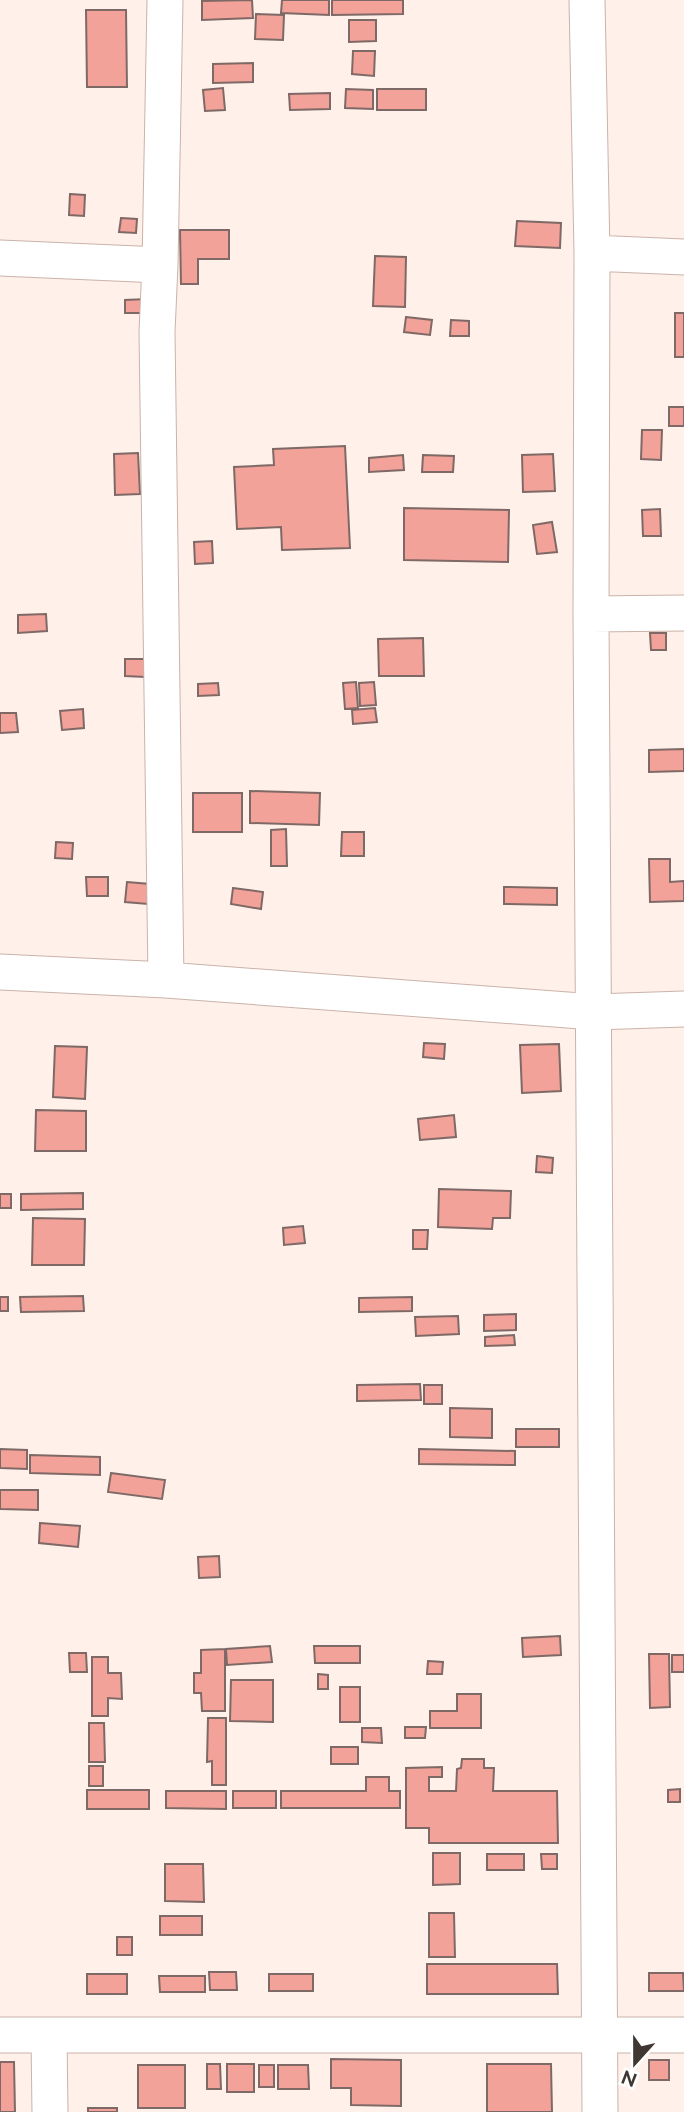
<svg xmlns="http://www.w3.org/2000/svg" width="684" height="2112" font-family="Raleway,sans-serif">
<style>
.building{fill:#f3a299;stroke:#7f6966;stroke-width:2}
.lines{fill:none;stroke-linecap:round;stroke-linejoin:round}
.minor-casing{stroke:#cab3a9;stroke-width:37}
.minor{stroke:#fff;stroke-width:35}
</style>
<rect width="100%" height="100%" fill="#fff0ea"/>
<path class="building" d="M252,0L253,18L202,20V1Z
M282,0H329V15L281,13Z
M332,0H403V14L332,15Z
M86,10H126L127,87H87Z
M256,14L284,15L283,40L255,39Z
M349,20H376V41L349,42Z
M353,51H375L374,76L352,74Z
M253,63V82L213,83V64Z
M223,88L225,110L205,111L203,90Z
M346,89L373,90V109L345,108Z
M377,89H426V110H377Z
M330,93V109L290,110L289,94Z
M70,194L85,195L84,216L69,215Z
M121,218L137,219L136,233L119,232Z
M517,221L561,223L560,248L515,246Z
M180,230H229V259H198V284H181Z
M375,256L406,257L405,307L373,306Z
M147,299V313H125V300Z
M675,313H684V357H675Z
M406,317L432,320L430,335L404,332Z
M451,320L469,321V336H450Z
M669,407H684V426H669Z
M642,430H662L661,460L641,459Z
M345,446L350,548L282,550L281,527L237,529L234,467L274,465L273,449Z
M138,453L140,494L115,495L114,454Z
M553,454L555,491L523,492L522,455Z
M403,455L404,470L369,472V458Z
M423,455L454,456L453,472H422Z
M404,508L509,510L508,562L404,560Z
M660,509L661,536H643L642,510Z
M552,522L557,552L537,554L533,525Z
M212,541L213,563L195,564L194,542Z
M46,614L47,631L18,633V615Z
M650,633H666V650H651Z
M423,638L424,676H379L378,639Z
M125,659H145V677L125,676Z
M356,682L358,708L345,709L343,683Z
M374,682L376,705L360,706L359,683Z
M218,683L219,695L198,696V684Z
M375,708L377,722L353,724L352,710Z
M83,709L84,728L62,730L60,711Z
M0,713H16L18,732L0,733Z
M684,749V771L649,772V750Z
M250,791L320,793L319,825L250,823Z
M193,793H242V832H193Z
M286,829L287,866H271V830Z
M342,832H364V856H341Z
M56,842L73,843L72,859L55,858Z
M649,859H670V882L684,881V901L650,902Z
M86,877H108V896H87Z
M127,882L150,884L148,904L125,902Z
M504,887L557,888V905L504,904Z
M233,888L263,892L261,909L231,904Z
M424,1043L445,1044L444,1059L423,1057Z
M559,1044L561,1091L522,1093L520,1045Z
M55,1046L87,1047L85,1099L53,1097Z
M36,1110L86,1111V1151H35Z
M454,1115L456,1137L420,1140L418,1119Z
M537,1156L553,1158L552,1173L536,1172Z
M439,1189L511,1191L510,1218H493L492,1229L438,1227Z
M83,1193V1209L21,1210V1194Z
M0,1194H11V1208H0Z
M33,1218L85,1219L84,1265H32Z
M303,1226L305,1243L284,1245L283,1228Z
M413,1230H428L427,1249H413Z
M83,1296L84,1311L21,1312L20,1297Z
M0,1297H8V1311H0Z
M412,1297V1311L359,1312V1298Z
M516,1314V1330L484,1331V1315Z
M458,1316L459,1334L416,1336L415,1317Z
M514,1335L515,1345L485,1346V1337Z
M420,1384L421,1400L357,1401V1385Z
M424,1385H442V1404H424Z
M450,1408L492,1409V1438L450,1437Z
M516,1429H559V1447H516Z
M0,1449L27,1450V1469L0,1468Z
M419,1449L515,1451V1465L419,1464Z
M30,1455L100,1457V1475L30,1473Z
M111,1473L165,1480L162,1499L108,1492Z
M0,1490H38V1510L0,1509Z
M40,1523L80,1526L78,1547L39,1543Z
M219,1556L220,1577L199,1578L198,1557Z
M560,1636L561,1655L523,1657L522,1638Z
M270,1646L272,1662L227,1665L226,1649Z
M314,1646H360V1663H315Z
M225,1649V1711H202L201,1693H194V1673H201V1650Z
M69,1653H86L87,1672H70Z
M649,1654H669L670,1707L650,1708Z
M672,1655H684V1672H672Z
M92,1657H108V1673H121L122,1699L108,1698V1716H92Z
M428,1661L443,1662L442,1674H427Z
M318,1674L328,1675V1689H318Z
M231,1680H273V1722L230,1721Z
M340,1687H360V1722H340Z
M457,1694H481V1728H430V1711H457Z
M208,1718H226V1785H212V1761L207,1762Z
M89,1723H104L105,1762H89Z
M405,1727H426L425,1738H405Z
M362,1728H381L382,1743L362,1742Z
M331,1747H358V1764H331Z
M462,1759H484V1768H494L493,1791H557L558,1843H429V1828H406V1768L442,1767V1777H429V1791H456L457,1769L461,1768Z
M89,1766H103V1786H89Z
M366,1777H389V1791H400V1808H281V1791H366Z
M680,1789V1802H668V1790Z
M87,1790H149V1809H87Z
M166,1791H226V1809L166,1808Z
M233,1791H276V1808H233Z
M433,1853H460V1884L433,1885Z
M487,1854H524V1870H487Z
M541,1854H557V1869H542Z
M165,1864H203L204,1902L165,1901Z
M429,1913H454L455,1957H429Z
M160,1916H202V1935H160Z
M117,1937H132V1955H117Z
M427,1964H557L558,1994H427Z
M209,1972H236L237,1990H210Z
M649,1973H683L684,1991H649Z
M87,1974H127V1994H87Z
M269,1974H313V1991H269Z
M159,1976H205V1992H160Z
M331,2059L401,2060V2106L351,2105V2088H331Z
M649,2060H669V2080H649Z
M0,2062H14L15,2112H0Z
M207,2064H220L221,2089H207Z
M227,2064H254V2092H227Z
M487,2064H551L552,2112H487Z
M138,2065H185V2108H138Z
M259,2065H274V2087H259Z
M278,2065H308L309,2089H278Z
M88,2108H117V2112H88Z"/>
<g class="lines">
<g class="minor-casing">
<path id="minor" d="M587,0L592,253L591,614L600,2112
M592,253L684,257
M0,258L160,265L157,332L166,980
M160,265L165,0
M591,614L684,613
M0,972L166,980L594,1012L684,1009
M0,2035H684
M49,2036L50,2112"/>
</g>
<use href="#minor" class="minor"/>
</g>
<g transform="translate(635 2063) rotate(201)" stroke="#ffffff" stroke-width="5" paint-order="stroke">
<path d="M0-5L12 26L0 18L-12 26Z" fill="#403733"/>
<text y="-10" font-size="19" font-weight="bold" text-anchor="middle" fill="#403733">N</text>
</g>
</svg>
